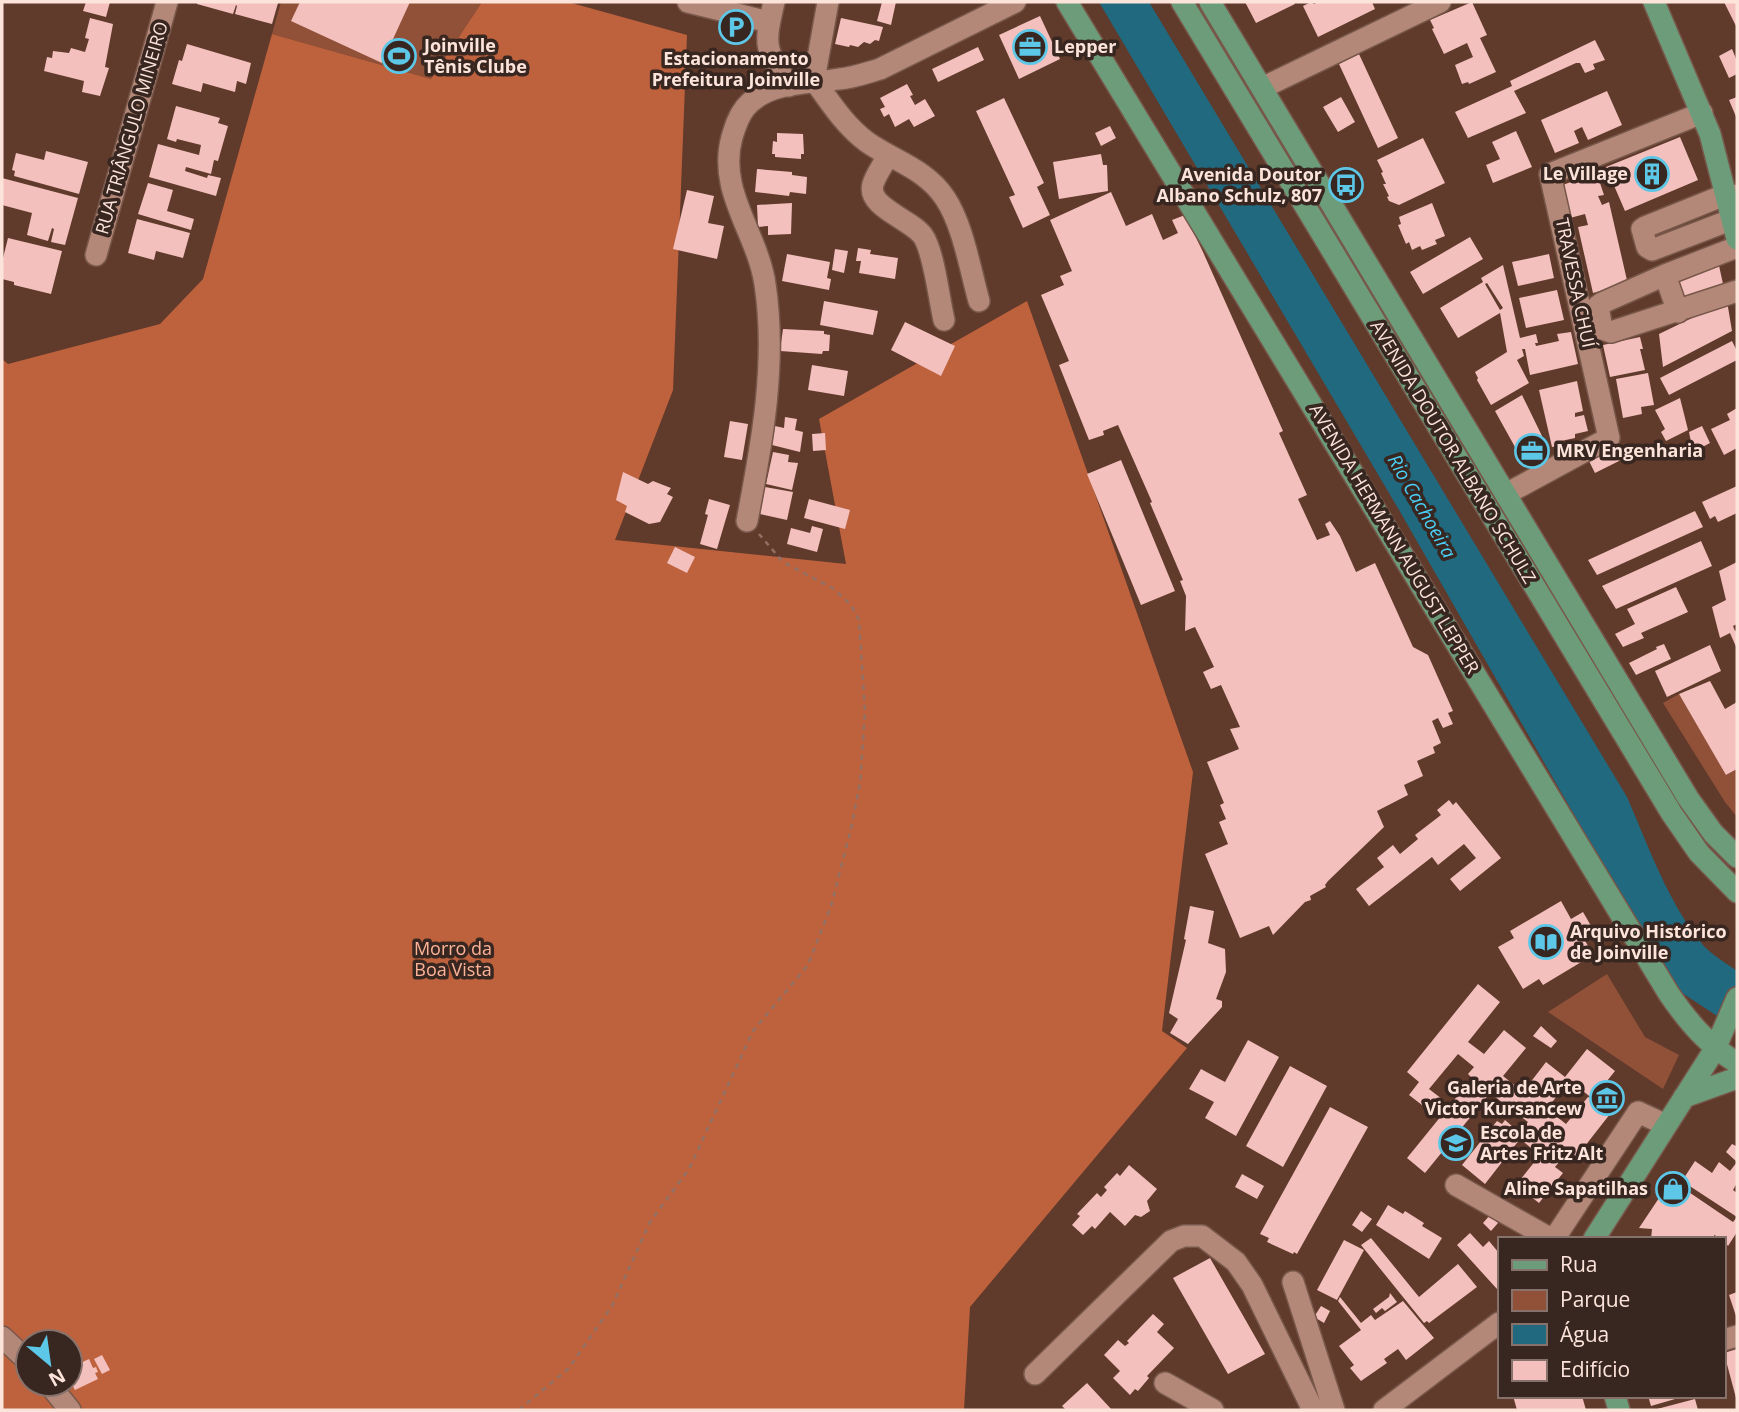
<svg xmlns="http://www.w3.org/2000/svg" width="1739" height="1412" font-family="'Open Sans',sans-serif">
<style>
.green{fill:#915138}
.forest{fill:#be623e;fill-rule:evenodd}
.water{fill:#21697f}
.building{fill:#f3c0bd;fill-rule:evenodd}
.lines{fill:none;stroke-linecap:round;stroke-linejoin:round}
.minor-casing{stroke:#77574a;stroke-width:24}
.major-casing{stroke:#77574a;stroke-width:24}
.path{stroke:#927063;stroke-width:2.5;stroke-dasharray:5 5;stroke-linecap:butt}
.minor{stroke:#b48878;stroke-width:21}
.major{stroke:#6d9c7a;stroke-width:21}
.labels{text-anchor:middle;stroke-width:7;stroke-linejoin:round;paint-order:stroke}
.poi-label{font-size:18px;font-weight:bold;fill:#fde4db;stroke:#382620;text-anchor:start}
.street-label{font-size:18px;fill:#fde4db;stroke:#382620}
.park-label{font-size:18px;fill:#fdb397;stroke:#382620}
.water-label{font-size:19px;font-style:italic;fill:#4ad2fa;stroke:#382620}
</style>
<rect width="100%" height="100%" fill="#603a2b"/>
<path class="green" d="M281,2H482L431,79L272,34Z
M1679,694L1727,775L1737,769V817L1725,802L1663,703Z
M1607,974L1645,1037L1679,1055L1663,1089L1548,1012Z"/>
<path class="forest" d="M482,2H568L687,35L673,390L615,540L846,564L819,419L1027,301L1193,772L1162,1031L1187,1048L970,1307L964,1410H2V359L8,364L160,324L203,279L272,34L431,79ZM28,1342H70V1384H28Z"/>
<path class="water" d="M1099,2H1149L1627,797C1648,845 1669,905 1703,945C1712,955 1726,963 1737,971V1029L1682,993L1669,980L1399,510Z"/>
<path class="building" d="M86,2H110L106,17L83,11Z
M197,2H273L278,3L272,24L235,14L237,6L236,5L233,14L197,4Z
M300,2H410L382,63L291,21Z
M882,2H896L891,25L877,21Z
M1245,2H1294L1295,4L1256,23Z
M1311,2L1314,4L1318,2H1372L1375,9L1318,37L1303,6Z
M1472,2L1487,35L1480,38L1496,72L1469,84L1468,82L1462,84L1455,65L1473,57L1467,43L1444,54L1432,29L1434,28L1430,20Z
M1724,2H1737V28Z
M1040,16L1060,59L1019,79L999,35Z
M90,18L113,24L105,67L109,68L100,96L82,92L84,81L44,71L47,57L52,58L53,51L69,53L71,48L85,52L89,39L85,38Z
M841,18L883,27L879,41L875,40L870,44L864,42L858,47L850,45L849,47L835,44Z
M1595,40L1605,60L1593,64L1595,69L1585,73L1580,63H1576L1514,91L1526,113L1468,138L1455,112L1512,86L1510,81Z
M187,44L251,63L246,84L237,81L235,92L203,83L201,92L172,84L179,60L182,61Z
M978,47L984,60L938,82L932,69Z
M1732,49L1737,61V74L1729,78L1719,56Z
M1359,54L1398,138L1378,148L1339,64Z
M907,84L913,95L910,96L915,105L925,99L935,116L914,127L909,119L895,127L889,114L884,117L880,109L885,107L880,98Z
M1607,91L1622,125L1588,140L1582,127L1574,131L1579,143L1555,153L1541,120Z
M1341,97L1355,122L1338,132L1323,107Z
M1737,97V119L1729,100Z
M1004,98L1044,183L1037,187L1050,215L1023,228L1009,197L1015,195L976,111Z
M176,106L220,118L218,123L228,126L218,161L214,160L211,174L186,167L185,171L207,178L208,175L221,178L216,196L149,177L158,144L199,155L201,145L177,139L176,142L167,139Z
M1110,126L1116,138L1101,146L1095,133Z
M1516,131L1532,167L1493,183L1486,165L1500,159L1492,142Z
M777,133L803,134L804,154H801V159L775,157V154H772L773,141L777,142Z
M1680,137L1698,180L1625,211L1606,167Z
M1423,138L1445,183L1399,205L1389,201L1387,197L1389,196L1383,184H1386L1381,173L1383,172L1377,160Z
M46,151L88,162L79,194L14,176L15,171L12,170L16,153L44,160Z
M1101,154L1103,165H1107L1108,191L1059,199L1053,162Z
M757,169L792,172V175L807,177L806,194L790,192L789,196L755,192Z
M1598,177L1604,195L1598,196L1602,205L1609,202L1629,289L1611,288L1593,293L1578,227L1588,225L1585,214L1570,218L1560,186L1579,179L1580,182Z
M2,178L78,198L65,245L51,242L54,229L52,228L48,241L27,235L32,213L2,205Z
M148,183L173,190L167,211L194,219L191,230L138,214Z
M687,190L714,196L708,223L724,226L717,259L673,249Z
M1111,192L1126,226L1152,214L1163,240L1178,233L1172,220L1185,215L1203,252L1283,431L1279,433L1307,495L1298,499L1317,540L1330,535L1325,524L1330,521L1340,536L1356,572L1375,563L1413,647L1428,655L1453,711L1448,713L1453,724L1443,728L1438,718L1432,721L1441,743L1433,747L1435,753L1417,761L1423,776L1404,785L1408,795L1377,811L1384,827L1328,881L1325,885L1326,887L1310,896L1311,900L1305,902L1273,935L1269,926L1240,938L1205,854L1228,844L1219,822L1226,819L1220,805L1224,803L1207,762L1239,749L1230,729L1240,727L1221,685L1211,689L1203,672L1214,667L1195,627L1185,631L1186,596L1180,581L1183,580L1150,503L1152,502L1118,425L1103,431L1104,435L1089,440L1059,365L1069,361L1041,295L1064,285L1060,276L1072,271L1050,220Z
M792,203L791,234L768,235V226L758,227L757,205Z
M1432,203L1445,236L1435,240L1437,244L1422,250L1420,246L1412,250L1409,242L1406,244L1398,225L1401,224L1399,217Z
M137,219L190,233L183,258L156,251L154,260L128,253Z
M1470,237L1483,259L1423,294L1410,272Z
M8,238L62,251L51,294L14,285V282L2,279V262Z
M858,248L871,250L870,254L898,258L895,279L859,273L861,261H856Z
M835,249L848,251L844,273L832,270Z
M787,254L830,262L827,278L831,279L829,290L782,281Z
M1549,254L1554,278L1518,286L1512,262Z
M1718,261L1725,293L1682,303L1675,271Z
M1503,265L1520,338L1536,334L1538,343H1535L1536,346L1559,341L1557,334L1571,332L1578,364L1530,375L1525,349H1522L1524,356L1517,360L1529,383L1491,405L1477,380L1478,378L1475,372L1507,352L1500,313L1458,338L1440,308L1483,282L1481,278ZM1487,283L1503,308L1500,310L1485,284Z
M1557,290L1564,320L1526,328L1519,298Z
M824,301L878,311L873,335L820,325Z
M1727,301L1732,331L1663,367L1659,334Z
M905,322L955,346L941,376L891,350Z
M783,329L824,331V334L830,335L829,351H823L822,354L780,351Z
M1640,337L1643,349H1640L1645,370L1610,377L1603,345Z
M1732,341L1737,351V360L1669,395L1660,378Z
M812,365L848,371L844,396L808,390Z
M1648,373L1654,405L1641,407L1642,414L1623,418L1616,379Z
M1577,381L1583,411L1575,413V417L1584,415L1588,431L1575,434V438L1561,441L1562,445L1552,447L1539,390Z
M1522,395L1542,436L1537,439L1539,442L1543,440L1546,452L1525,465L1495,411Z
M1680,398L1688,430L1666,441L1661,432L1665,429L1655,410Z
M1737,408V448L1724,455L1711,429L1730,420L1727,414Z
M785,417L797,419L795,430L803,432L800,452L772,445L775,426L784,428Z
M730,421L748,424L742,460L724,457Z
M1702,426L1710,443L1693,452L1689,432Z
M825,433L826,450L813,451L812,434Z
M1614,446L1621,460L1595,473L1588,459Z
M773,452L789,455L788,462L798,463L792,490L766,484Z
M1121,460L1175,591L1141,605L1087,474Z
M623,472L648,484L653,481L671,488L667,494L673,497L660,522L649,524L625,512L627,506L616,500Z
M1737,486V513L1718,522L1715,516L1710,519L1702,502Z
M765,487L793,492L787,520L760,514Z
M709,499L730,505L717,549L700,544L708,515L705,514Z
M809,499L850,510L845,529L804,518Z
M1695,511L1703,527L1597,575L1588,560Z
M812,526L823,529L817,552L787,544L791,528L810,533Z
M1701,541L1712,566L1616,609L1602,586Z
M675,547L695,557L687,573L667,563Z
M1737,562V624L1733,626L1735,631L1737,630V649L1730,633L1720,638L1712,607L1726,600L1719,571Z
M1676,587L1688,612L1641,633L1644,638L1623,647L1615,634L1635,624L1627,609Z
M1664,644L1671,659L1636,675L1629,663L1657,649L1656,647Z
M1710,645L1721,671L1667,697L1655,671Z
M1710,681L1725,709L1737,702V769L1726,775L1679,694Z
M1449,800L1453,805L1456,802L1501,858L1460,891L1450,879L1476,858L1464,844L1438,865L1432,857L1369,906L1356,889L1384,867L1377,858L1393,845L1400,854L1418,839L1415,835L1441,815L1437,810Z
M1561,901L1571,919L1583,912L1594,931L1583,937L1593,955L1543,985L1539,979L1523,989L1498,947L1514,938L1510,931Z
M1190,906L1214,911L1208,943L1225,949L1226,972L1216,999L1222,1001V1007L1188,1044L1170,1033L1178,1019L1169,1013L1186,940L1184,939Z
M1478,984L1500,1002L1468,1042L1484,1054L1504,1030L1526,1048L1503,1076L1523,1092L1546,1062L1565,1077L1587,1049L1615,1071L1603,1086L1621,1100L1574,1160L1566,1153L1555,1167L1563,1173L1539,1203L1516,1185L1540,1155L1520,1139L1485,1184L1462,1165L1497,1121L1502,1124L1505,1120L1520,1133L1528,1122L1490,1093L1425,1173L1407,1158L1472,1078L1468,1074L1474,1067L1458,1054L1429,1089L1442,1099L1431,1112L1409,1095L1419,1082L1407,1072ZM1569,1080L1593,1099L1588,1097L1566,1124L1547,1109Z
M1541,1026L1557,1041L1551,1048L1533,1036Z
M1248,1040L1279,1057L1236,1136L1205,1118L1214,1102L1189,1089L1201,1069L1225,1082Z
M1290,1066L1327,1086L1283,1167L1246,1146Z
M1330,1107L1368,1127L1297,1254L1294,1252L1293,1254L1267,1242L1269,1238L1260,1234Z
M1732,1144L1736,1146L1737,1145V1183L1733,1190L1737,1193V1232L1728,1246L1723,1239L1714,1235V1239H1651L1652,1229L1639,1228L1671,1180L1733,1222L1737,1217L1682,1181L1695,1161L1712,1173L1719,1162L1730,1171L1737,1162L1726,1152Z
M1129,1165L1157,1189L1147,1201L1150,1211L1141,1217L1135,1215L1125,1226L1110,1212L1095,1229L1092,1226L1083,1235L1072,1225L1080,1216L1077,1214L1097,1193L1101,1197L1107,1190L1104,1187L1117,1173L1120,1176Z
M1242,1174L1264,1186L1257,1199L1235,1187Z
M1388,1205L1403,1214L1405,1211L1424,1223L1422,1226L1442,1238L1429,1259L1376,1225Z
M1361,1211L1372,1219L1362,1232L1352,1225Z
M1490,1215L1498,1223L1491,1231L1483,1223Z
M1470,1233L1483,1247L1489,1241L1499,1253V1287L1497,1289L1457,1245Z
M1371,1238L1419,1297L1458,1264L1477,1287L1429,1323L1427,1321L1424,1323L1361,1245Z
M1344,1240L1364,1250L1337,1300L1317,1290Z
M1210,1258L1265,1354L1228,1374L1173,1278Z
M1737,1292V1319L1729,1295Z
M1390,1293L1397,1302L1385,1311L1382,1308L1376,1313L1373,1309L1389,1297Z
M1340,1297L1361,1323L1371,1315L1375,1320L1403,1301L1434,1338L1406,1360L1398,1349L1384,1359L1387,1363L1361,1381L1350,1368L1354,1365L1339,1346L1361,1330L1338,1301Z
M1321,1306L1330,1311L1324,1323L1314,1317Z
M1153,1314L1164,1324L1157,1332L1174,1348L1147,1376L1149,1378L1138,1391L1135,1389L1130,1395L1113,1378L1120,1371L1104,1355L1118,1340L1125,1346L1129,1343L1127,1341Z
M1737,1349V1398H1736L1724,1353Z
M102,1355L110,1370L102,1374L94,1359Z
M89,1359L93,1368L96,1367L98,1372L95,1373L98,1379L75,1390L70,1381V1368Z
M1087,1383L1112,1410H1066L1062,1406Z
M1513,1396H1582L1586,1410H1517Z
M1648,1396H1682V1397L1651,1406Z
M1695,1399L1698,1410H1657V1409Z"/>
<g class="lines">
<g class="minor-casing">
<path id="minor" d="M688,2L769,22
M774,2C764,45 764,49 789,86
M814,80C830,102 845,126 867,142C894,161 926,169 945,198C963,225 970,269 979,301
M814,80L828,2
M1262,88L1440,2
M888,155C884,164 876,174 873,184C866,207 911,219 923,236C934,252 939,299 944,320
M1733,219L1652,250L1647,247L1642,229L1645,227L1727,194L1737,196
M1737,247L1665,275L1602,303L1598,306L1602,329L1611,332L1737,291
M96,255L167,2
M1665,275L1678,312
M1506,494L1609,438L1550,174L1702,113
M747,521C762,443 777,363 765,284C757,232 717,191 732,137C735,127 738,117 745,108C767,81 808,84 839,79C853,78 866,73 880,69L1015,2
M1456,1185L1551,1239
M1554,1239L1638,1112L1666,1125
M1293,1282L1334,1410
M2,1337L28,1361
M1723,1340L1737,1336
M1035,1374L1171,1241L1184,1236H1202L1236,1262L1252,1285L1313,1410
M1165,1383L1213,1410
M49,1384L70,1410
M1384,1410L1499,1323"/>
</g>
<g class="major-casing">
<path id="major" d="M1067,2L1669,994C1689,1023 1707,1044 1737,1063
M1182,2L1672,814L1699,853L1737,892
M1210,2L1688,798L1713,833L1737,857
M1654,2L1710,134L1737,239
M1684,1097L1737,1078
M1594,1239L1715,1049L1737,998
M1615,1396L1619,1410"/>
</g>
<path class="path" d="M519,1410L568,1369L612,1306L650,1222L689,1169L753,1031L808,965L831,906L851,829L860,783L865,712L859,620L851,605L834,589L783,562L759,534"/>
<use href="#minor" class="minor"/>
<use href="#major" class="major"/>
</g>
<defs>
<g id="parking-ring" transform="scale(1.75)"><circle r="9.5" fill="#382620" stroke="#5dc7e8" stroke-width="1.5"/><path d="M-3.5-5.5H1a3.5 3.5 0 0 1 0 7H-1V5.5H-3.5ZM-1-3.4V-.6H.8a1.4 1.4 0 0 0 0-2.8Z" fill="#5dc7e8"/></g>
<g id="office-ring" transform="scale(1.75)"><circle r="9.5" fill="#382620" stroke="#5dc7e8" stroke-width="1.5"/><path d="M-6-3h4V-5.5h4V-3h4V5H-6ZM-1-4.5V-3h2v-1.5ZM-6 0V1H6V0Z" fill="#5dc7e8"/></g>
<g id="stadium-ring" transform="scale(1.75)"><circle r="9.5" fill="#382620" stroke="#5dc7e8" stroke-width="1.5"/><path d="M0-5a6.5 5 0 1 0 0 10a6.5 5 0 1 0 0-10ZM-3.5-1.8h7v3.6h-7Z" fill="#5dc7e8"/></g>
<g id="building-ring" transform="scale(1.75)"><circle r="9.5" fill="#382620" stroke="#5dc7e8" stroke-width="1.5"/><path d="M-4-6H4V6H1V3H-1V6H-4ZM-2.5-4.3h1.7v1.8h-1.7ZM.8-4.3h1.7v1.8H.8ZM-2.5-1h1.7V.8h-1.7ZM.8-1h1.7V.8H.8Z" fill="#5dc7e8"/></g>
<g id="bus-ring" transform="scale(1.75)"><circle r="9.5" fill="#382620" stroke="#5dc7e8" stroke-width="1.5"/><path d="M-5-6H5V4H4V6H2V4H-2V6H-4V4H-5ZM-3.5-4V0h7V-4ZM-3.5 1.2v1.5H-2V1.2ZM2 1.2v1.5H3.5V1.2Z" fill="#5dc7e8"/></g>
<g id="library-ring" transform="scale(1.75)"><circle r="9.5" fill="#382620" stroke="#5dc7e8" stroke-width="1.5"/><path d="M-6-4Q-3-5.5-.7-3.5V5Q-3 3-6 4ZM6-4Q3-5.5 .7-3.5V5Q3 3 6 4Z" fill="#5dc7e8"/></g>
<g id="museum-ring" transform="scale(1.75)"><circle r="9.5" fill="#382620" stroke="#5dc7e8" stroke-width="1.5"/><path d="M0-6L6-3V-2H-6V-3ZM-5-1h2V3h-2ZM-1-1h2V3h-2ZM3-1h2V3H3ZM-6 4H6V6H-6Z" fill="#5dc7e8"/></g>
<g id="university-ring" transform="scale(1.75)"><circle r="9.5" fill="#382620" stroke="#5dc7e8" stroke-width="1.5"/><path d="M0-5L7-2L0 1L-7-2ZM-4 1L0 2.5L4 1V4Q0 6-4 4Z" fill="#5dc7e8"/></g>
<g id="shop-ring" transform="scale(1.75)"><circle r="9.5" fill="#382620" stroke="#5dc7e8" stroke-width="1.5"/><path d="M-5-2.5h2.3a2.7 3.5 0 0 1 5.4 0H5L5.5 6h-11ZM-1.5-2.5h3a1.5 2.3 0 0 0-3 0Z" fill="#5dc7e8"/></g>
</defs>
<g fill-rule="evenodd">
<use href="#parking-ring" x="736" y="27"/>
<use href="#office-ring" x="1030" y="47"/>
<use href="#stadium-ring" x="399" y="56"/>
<use href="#building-ring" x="1652" y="174"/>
<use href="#bus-ring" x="1346" y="185"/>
<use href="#office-ring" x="1532" y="451"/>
<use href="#library-ring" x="1546" y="942"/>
<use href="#museum-ring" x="1607" y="1098"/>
<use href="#university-ring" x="1456" y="1143"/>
<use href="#shop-ring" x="1673" y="1189"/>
</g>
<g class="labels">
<g class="poi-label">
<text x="424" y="52">Joinville<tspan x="424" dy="21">Tênis Clube</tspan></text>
<text x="1054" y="53">Lepper</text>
<text x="736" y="65" text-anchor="middle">Estacionamento<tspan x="736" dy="21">Prefeitura Joinville</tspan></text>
<text x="1628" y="180" text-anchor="end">Le Village</text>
<text x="1322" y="181" text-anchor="end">Avenida Doutor<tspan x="1322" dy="21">Albano Schulz, 807</tspan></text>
<text x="1556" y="457">MRV Engenharia</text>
<text x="1570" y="938">Arquivo Histórico<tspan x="1570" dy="21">de Joinville</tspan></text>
<text x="1582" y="1094" text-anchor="end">Galeria de Arte<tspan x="1582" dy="21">Victor Kursancew</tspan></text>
<text x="1480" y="1139">Escola de<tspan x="1480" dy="21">Artes Fritz Alt</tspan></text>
<text x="1648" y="1195" text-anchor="end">Aline Sapatilhas</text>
</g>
<g class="street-label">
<text transform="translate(132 128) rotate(-74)" y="6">RUA TRIÂNGULO MINEIRO</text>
<text transform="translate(1575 283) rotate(78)" y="6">TRAVESSA CHUÍ</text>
<text transform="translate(1453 452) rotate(59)" y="6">AVENIDA DOUTOR ALBANO SCHULZ</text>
<text transform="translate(1394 539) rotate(59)" y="6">AVENIDA HERMANN AUGUST LEPPER</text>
</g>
<g class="park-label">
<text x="453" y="955">Morro da<tspan x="453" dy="21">Boa Vista</tspan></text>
</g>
<g class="water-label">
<text transform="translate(1422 506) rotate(60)" y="7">Rio Cachoeira</text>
</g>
</g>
<rect width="1739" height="1412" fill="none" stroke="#fde4db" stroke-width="7"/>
<rect x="1498" y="1237" width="228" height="161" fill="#382620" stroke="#87726b" stroke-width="2"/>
<rect x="1512" y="1260" width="35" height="10" fill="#6d9c7a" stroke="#87726b" stroke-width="2"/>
<text x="1560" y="1272" font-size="21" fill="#fde4db">Rua</text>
<rect x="1512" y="1290" width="35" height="21" fill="#915138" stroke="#87726b" stroke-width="2"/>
<text x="1560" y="1307" font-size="21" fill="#fde4db">Parque</text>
<rect x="1512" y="1324" width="35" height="21" fill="#21697f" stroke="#87726b" stroke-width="2"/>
<text x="1560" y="1342" font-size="21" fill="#fde4db">Água</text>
<rect x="1512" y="1360" width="35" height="21" fill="#f3c0bd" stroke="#87726b" stroke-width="2"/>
<text x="1560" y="1377" font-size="21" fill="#fde4db">Edifício</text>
<g transform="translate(49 1363) rotate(151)"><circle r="33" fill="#382620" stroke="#87726b" stroke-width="2"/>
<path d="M0-5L12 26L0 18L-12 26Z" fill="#5dc7e8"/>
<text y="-10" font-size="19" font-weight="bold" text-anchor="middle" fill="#fde4db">N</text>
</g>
</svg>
